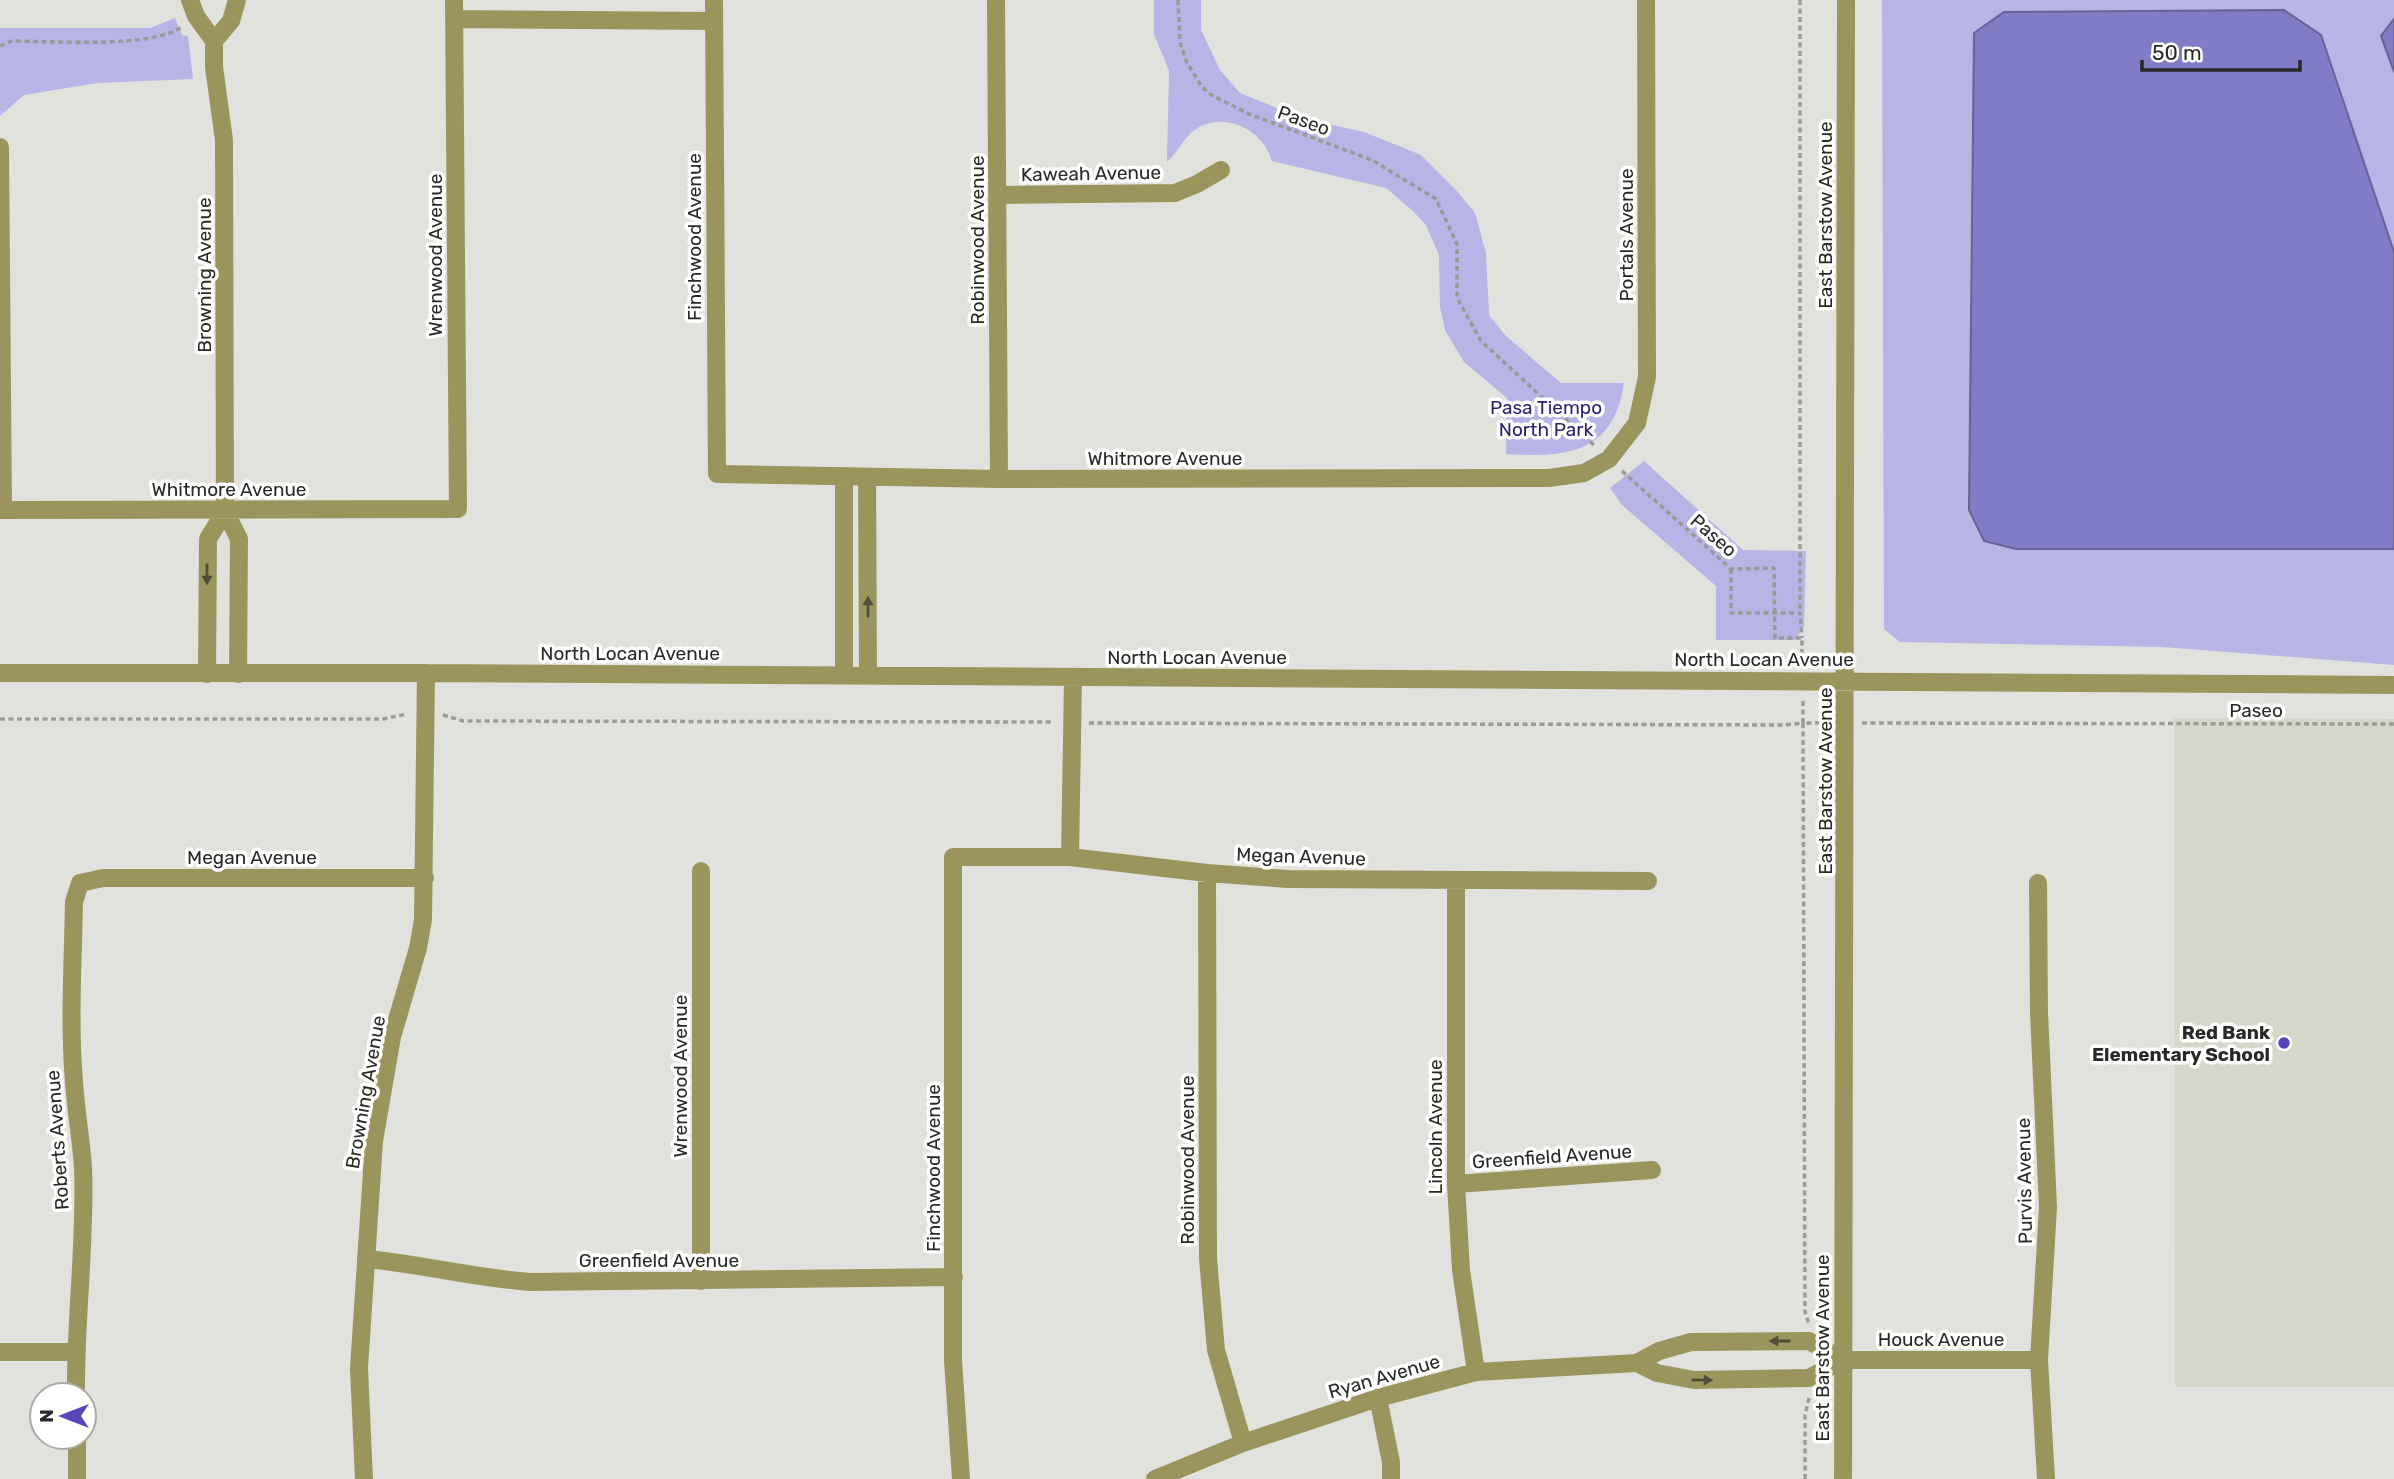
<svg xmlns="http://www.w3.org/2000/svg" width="2394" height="1479" font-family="Rubik,sans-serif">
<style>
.built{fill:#d7d6cb}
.green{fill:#b6b5e6}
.water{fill:#817cc6;stroke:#666396;stroke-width:2}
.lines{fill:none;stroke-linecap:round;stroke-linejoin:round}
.path{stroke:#9a9a97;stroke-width:3.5;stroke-dasharray:5 3.5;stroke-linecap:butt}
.minor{stroke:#9b955d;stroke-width:18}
.oneway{fill:#504e39}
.poi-dot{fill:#5a44bd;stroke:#fffffe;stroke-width:2.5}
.labels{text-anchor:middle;stroke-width:7;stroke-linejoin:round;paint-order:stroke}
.street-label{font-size:19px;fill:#282826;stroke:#fffffe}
.park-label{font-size:19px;fill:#2e1a71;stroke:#fffffe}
.poi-label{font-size:19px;font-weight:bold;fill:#282826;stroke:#fffffe;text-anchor:end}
</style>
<rect width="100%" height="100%" fill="#e1e1dd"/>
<path class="built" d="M2174,718L2394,719V1387H2175Z"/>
<path class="green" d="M1154,0H1201V30L1220,70L1240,93L1301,118L1364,132L1421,155L1456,190L1475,213L1486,253L1489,315L1506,336L1561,383H1624C1614,453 1567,458 1506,454L1507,398L1464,362L1445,330L1440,307L1439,255L1426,225L1413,211L1386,188L1272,161C1270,156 1268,150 1265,146C1249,122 1214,113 1192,132C1182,141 1177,153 1167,162L1169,71L1154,34Z
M1882,0H2394V665L2163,647L1900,642L1884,629Z
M175,18L182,35L188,36L193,79L97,83L24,95L0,116V28H150Z
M1644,461L1743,550L1806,551L1804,627L1795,640H1716V586L1622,505L1610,488Z"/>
<path class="water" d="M2284,10L2321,35L2394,252V549H2016L1984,541L1969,510L1974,33L2004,12Z
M2394,19V72L2381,36Z"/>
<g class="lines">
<path class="path" d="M1178,0L1180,42L1186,61L1202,87L1211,95L1249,114L1372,160L1436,199L1457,244V298L1481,341L1596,447
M1800,0V613
M0,46L12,41C51,41 154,49 183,26
M1622,471L1731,569L1774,568L1775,638H1802V662
M1731,569V613H1800L1802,638
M1803,701V723H1826
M443,715L463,721L1054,722
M0,719H383L407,714
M1089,723L1784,725L1803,723L1805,1312L1809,1324
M1862,723L2394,724
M1805,1479V1415L1809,1398"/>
<path class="minor" d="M190,0L196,16L214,41V67L224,140L225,511L239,539L238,674
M714,0L717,474L999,479L1549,478L1584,473L1609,459L1637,423L1647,377L1646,0
M996,0L999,479
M454,19L714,21
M214,41L231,21L237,0
M0,147L3,510
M998,195L1175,193L1197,184L1221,170
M844,476V675
M867,477L868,675
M0,510L458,509L454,0
M0,673H426L2394,685
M207,674L208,539L225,511
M1070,857L1073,678
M701,871V1281
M1207,873L1208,1259L1216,1350L1243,1443
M1456,880V1184L1461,1270L1476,1372
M2038,883L2039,1013L2048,1207L2039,1360L2046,1479
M1456,1184L1652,1170
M366,1259C421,1264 475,1278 530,1282L954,1277
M0,1352H75
M1637,1363L1657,1373L1694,1380L1809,1378L1843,1360H2039
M76,1395C75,1319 86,1243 83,1167C81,1139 76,1111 74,1082C69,1023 73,962 74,902L80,883L103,878H425
M1378,1398L1391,1462V1479
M77,1479V1437
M364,1479L359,1368L374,1141L392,1037L418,948L423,920L426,673
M961,1479L953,1360V857H1070L1207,873L1288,879L1648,881
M1155,1479L1243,1443L1378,1398L1476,1372L1637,1363L1659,1351L1691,1342L1809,1341L1843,1360
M1843,1479L1846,0"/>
</g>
<defs><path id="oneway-solid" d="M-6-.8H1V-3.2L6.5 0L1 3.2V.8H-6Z" transform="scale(1.75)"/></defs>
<g class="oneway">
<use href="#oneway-solid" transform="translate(207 574) rotate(90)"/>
<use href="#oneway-solid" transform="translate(868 607) rotate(-90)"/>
<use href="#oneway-solid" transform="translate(1780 1341) rotate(180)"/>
<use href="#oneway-solid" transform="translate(1702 1380) rotate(1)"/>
</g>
<circle class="poi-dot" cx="2284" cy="1043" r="7"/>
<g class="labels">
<g class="street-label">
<text transform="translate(1304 120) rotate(20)" y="7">Paseo</text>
<text transform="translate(1091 173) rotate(-1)" y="7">Kaweah Avenue</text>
<text transform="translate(1825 215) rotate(-90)" y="7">East Barstow Avenue</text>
<text transform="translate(1626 235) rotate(-90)" y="7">Portals Avenue</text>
<text transform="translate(694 237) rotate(-90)" y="7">Finchwood Avenue</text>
<text transform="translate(977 240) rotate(-90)" y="7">Robinwood Avenue</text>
<text transform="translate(435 255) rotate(-90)" y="7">Wrenwood Avenue</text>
<text transform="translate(204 275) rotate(-90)" y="7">Browning Avenue</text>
<text x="1165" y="465">Whitmore Avenue</text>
<text x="229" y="496">Whitmore Avenue</text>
<text transform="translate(1714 535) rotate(41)" y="7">Paseo</text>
<text x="630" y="660">North Locan Avenue</text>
<text x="1197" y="664">North Locan Avenue</text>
<text x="1764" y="666">North Locan Avenue</text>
<text x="2256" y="717">Paseo</text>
<text transform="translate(1825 781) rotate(-90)" y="7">East Barstow Avenue</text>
<text transform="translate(1301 856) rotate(2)" y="7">Megan Avenue</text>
<text x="252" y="864">Megan Avenue</text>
<text transform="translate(680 1076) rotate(-90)" y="7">Wrenwood Avenue</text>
<text transform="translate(365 1092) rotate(-80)" y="7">Browning Avenue</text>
<text transform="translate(1435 1127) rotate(-90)" y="7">Lincoln Avenue</text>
<text transform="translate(57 1140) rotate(-94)" y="7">Roberts Avenue</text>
<text transform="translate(1552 1156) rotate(-4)" y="7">Greenfield Avenue</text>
<text transform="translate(1187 1160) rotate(-90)" y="7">Robinwood Avenue</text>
<text transform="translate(933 1168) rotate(-90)" y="7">Finchwood Avenue</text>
<text transform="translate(2024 1181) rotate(-91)" y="7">Purvis Avenue</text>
<text x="659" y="1267">Greenfield Avenue</text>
<text x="1941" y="1346">Houck Avenue</text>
<text transform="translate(1822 1348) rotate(-90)" y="7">East Barstow Avenue</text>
<text transform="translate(1384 1376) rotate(-16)" y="7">Ryan Avenue</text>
</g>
<g class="park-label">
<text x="1546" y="414">Pasa Tiempo<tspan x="1546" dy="22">North Park</tspan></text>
</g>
<g class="poi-label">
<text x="2270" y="1039">Red Bank<tspan x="2270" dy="22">Elementary School</tspan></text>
</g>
</g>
<g transform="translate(63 1416) rotate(270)"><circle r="33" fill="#fffffe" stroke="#a9a9a8" stroke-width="2"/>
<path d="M0-5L12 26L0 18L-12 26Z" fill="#5a44bd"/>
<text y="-10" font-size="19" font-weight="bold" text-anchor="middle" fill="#282826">N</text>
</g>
<path d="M2142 60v10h158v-10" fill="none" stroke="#282826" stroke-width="3.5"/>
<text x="2152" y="60" font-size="21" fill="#282826" stroke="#fffffe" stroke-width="5" paint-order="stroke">50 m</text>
</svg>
